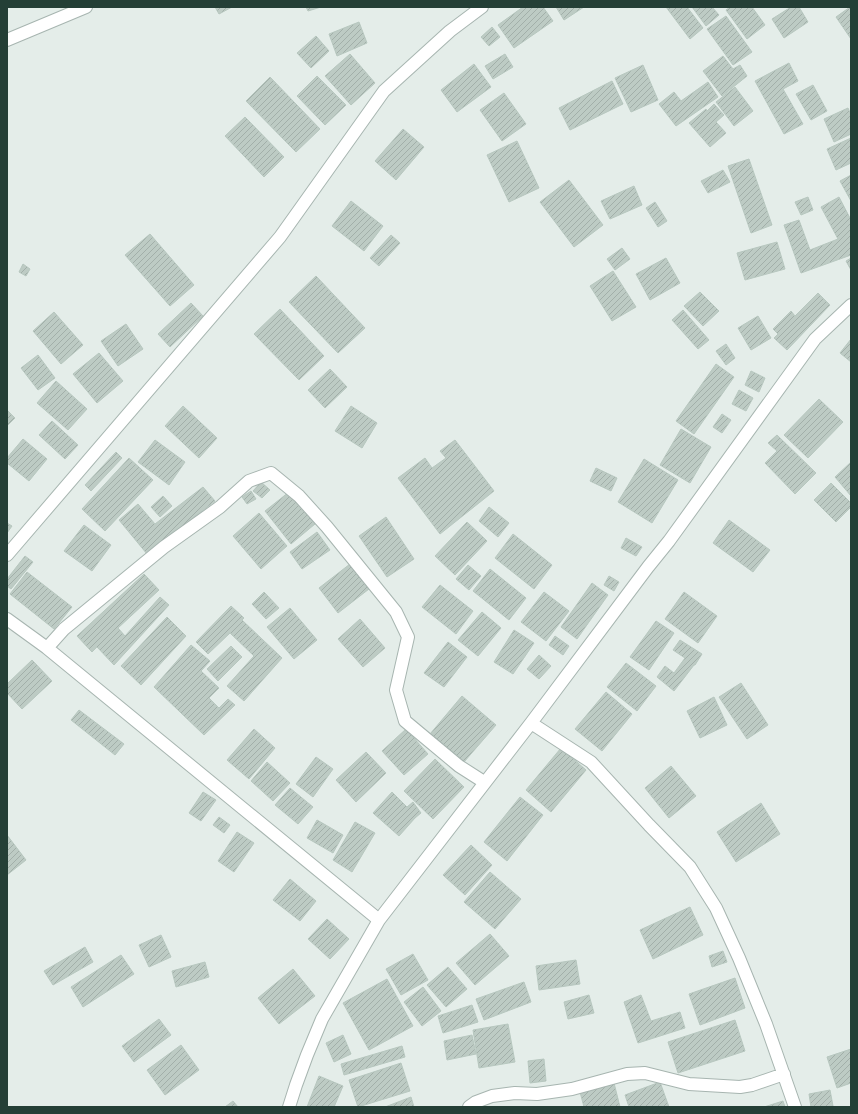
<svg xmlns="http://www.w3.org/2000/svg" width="858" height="1114" font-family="Jost,sans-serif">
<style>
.building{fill:url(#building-hatch);stroke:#b7c7bf}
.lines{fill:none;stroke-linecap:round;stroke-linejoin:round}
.minor-casing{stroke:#a7b5b0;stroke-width:14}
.minor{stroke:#fff;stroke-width:12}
</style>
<defs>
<pattern id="building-hatch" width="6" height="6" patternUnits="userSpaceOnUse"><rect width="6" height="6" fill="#bdcbc4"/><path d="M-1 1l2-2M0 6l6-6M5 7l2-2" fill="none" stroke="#a2afa9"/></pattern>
</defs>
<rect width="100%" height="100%" fill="#e4ede9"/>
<path class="building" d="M215,7H232L219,14Z
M306,7H321L308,11Z
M523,7H543L553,21L514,48L498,25Z
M556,7H584L564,20Z
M666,7H687L703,28L690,39Z
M692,7H712L719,15L706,26Z
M730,7H752L765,25L747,39L726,10Z
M791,7H799L808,22L784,38L772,19Z
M850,7H851V39L836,17Z
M726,16L752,52L733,65L707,29Z
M359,22L367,43L337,56L329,34Z
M492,27L500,37L489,46L481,37Z
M316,36L329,51L311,68L297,53Z
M350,54L375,83L351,105L325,76Z
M505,54L513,67L493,79L485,66Z
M723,56L733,69L740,65L747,76L722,96L703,71Z
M789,63L798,81L783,89L803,124L784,134L755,81Z
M474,64L491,87L457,112L441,90Z
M643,65L658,100L631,112L615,78Z
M317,76L346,105L325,125L297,96Z
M270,77L320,129L296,152L246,101Z
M612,81L623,104L570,130L559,108Z
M708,82L718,97L676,126L659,104L674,92L681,101Z
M813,85L827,111L811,120L796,94Z
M735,87L753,111L734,126L716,102Z
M504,93L526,124L502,141L480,110Z
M714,104L724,115L716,122L726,133L710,147L689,123L706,109L707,111Z
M848,108L851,115V134L834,142L824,119Z
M245,117L284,157L264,177L225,136Z
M403,129L424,147L396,180L375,161Z
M851,138V163L836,170L827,149Z
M517,141L539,188L509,202L487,155Z
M749,159L772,225L751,233L728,166Z
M723,170L730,182L708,193L701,181Z
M851,175V201L840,181Z
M569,180L603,225L574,247L540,202Z
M634,186L642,205L610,219L601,201Z
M808,197L813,210L801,215L795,202Z
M839,197L851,220V255L801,273L784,225L799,220L810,250L838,239L821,207Z
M351,201L383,226L364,251L332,226Z
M655,202L667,221L658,227L646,208Z
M150,234L194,285L170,306L125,255Z
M391,235L400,243L379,266L370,258Z
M777,242L785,269L745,280L737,253Z
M622,248L630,259L615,270L607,259Z
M666,258L680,283L650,300L636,274Z
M851,258V270L846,261Z
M23,264L30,269L26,276L19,272Z
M613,271L636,307L612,321L590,286Z
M316,276L365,328L338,353L289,302Z
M700,292L719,311L703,326L684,306Z
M818,293L830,305L787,350L774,338L778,334L773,329L791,311L795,316Z
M191,303L203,316L170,347L158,334Z
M280,309L324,356L299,380L254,334Z
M683,310L709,340L698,349L672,320Z
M54,312L83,345L61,364L33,331Z
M758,316L771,338L751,350L738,328Z
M126,324L143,349L118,366L101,341Z
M851,339V362L840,353Z
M726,344L735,358L726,365L716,351Z
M99,353L123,381L97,403L73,374Z
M38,355L55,378L38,390L21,368Z
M716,364L734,377L694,434L676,421Z
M330,369L347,387L325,408L308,390Z
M751,371L765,378L759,392L745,385Z
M56,381L87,409L68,430L37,403Z
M739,390L753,398L746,411L732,404Z
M819,399L843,422L808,458L784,435Z
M183,406L217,438L199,458L165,426Z
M351,406L377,423L362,448L335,431Z
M7,410L15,418L7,426Z
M722,414L731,420L722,433L713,427Z
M52,421L78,445L65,459L39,435Z
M681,429L711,447L690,483L660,465Z
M777,435L816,473L795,494L765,463L777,451L768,443Z
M23,439L47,459L29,481L7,463V458Z
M155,440L185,462L169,485L138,462Z
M455,440L494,491L440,534L398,478L425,458L432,468L446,458L440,451Z
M116,452L122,458L91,491L85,485Z
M129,458L153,480L105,531L82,509Z
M644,459L678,480L652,523L618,502Z
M851,462V496L835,477Z
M596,468L617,478L611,491L590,481Z
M261,482L270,490L262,498L253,491Z
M831,483L851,503V507L836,522L814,500Z
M203,487L215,501L147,554L119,520L138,504L155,524Z
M251,491L256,499L247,504L242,497Z
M289,492L315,524L291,544L265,511Z
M163,496L172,506L160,517L151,507Z
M489,507L509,523L498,537L479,521Z
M259,513L287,546L261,569L233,536Z
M386,517L414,559L387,577L359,536Z
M729,520L770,550L753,572L713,543Z
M467,522L487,541L455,575L435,556Z
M7,523L12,526L7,533Z
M84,525L111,545L92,571L64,551Z
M317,532L330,550L302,569L290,552Z
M513,534L552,565L534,589L495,558Z
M626,538L642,547L636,556L621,548Z
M25,556L33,562L11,589L7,586V579Z
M350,564L369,589L338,613L319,588Z
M468,565L481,576L469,590L456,579Z
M490,569L526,598L509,620L473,591Z
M27,572L72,607L54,629L10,594Z
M144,574L159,590L118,628L125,636L160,597L169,605L114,665L97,647L92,652L77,636Z
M609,576L619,582L614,591L604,585Z
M592,583L608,595L577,639L561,627Z
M440,585L473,611L456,634L422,607Z
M264,592L279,608L266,619L252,604Z
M544,592L569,611L546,641L521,622Z
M684,592L717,616L698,643L665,619Z
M231,606L244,618L242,620L282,658L244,701L227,686L254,656L230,633L208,654L196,642Z
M290,608L317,640L294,659L267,627Z
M482,612L501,628L478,656L458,640Z
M167,617L186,636L141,685L121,666Z
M360,619L385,648L363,667L338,639Z
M656,621L674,633L649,670L630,657Z
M514,630L534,643L513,674L494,662Z
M555,636L569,646L563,655L549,645Z
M680,640L702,654L695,665H694L674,691L657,677L665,666L674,673L685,658L673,650Z
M448,642L467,657L444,687L424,673Z
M191,645L210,661L201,671L219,688L209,698L219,708L228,699L235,705L204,735L154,687Z
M231,646L242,657L218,681L207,669Z
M539,655L551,666L539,679L527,669Z
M32,660L52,681L22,709L7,693V684Z
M626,663L656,686L637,711L607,687Z
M741,683L768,725L747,739L719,697Z
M606,692L632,714L602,751L575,729Z
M462,696L496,725L464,762L430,734Z
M714,697L727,725L700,738L687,711Z
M79,710L124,744L115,755L71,720Z
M254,729L275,748L249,779L227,760Z
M406,729L428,754L404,775L382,751Z
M561,748L586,770L551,812L526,790Z
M366,752L386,773L356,802L336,780Z
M316,757L333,769L313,797L296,784Z
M435,759L464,787L433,819L404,791Z
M267,762L290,783L273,801L251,781Z
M671,766L696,796L669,818L645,788Z
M290,788L313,807L298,824L275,805Z
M203,792L216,800L201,821L189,813Z
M392,792L407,807L413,802L421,813L415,818L399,836L373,813Z
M520,797L543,815L507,861L484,842Z
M761,803L780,834L736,862L717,832Z
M219,817L230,825L224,833L213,825Z
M317,820L343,835L333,853L307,838Z
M355,822L375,833L352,872L333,860Z
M237,832L254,843L234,872L218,861Z
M7,835L26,860L7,875Z
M471,845L492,865L465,895L443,875Z
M490,872L521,899L495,929L464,902Z
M290,879L316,901L300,921L273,900Z
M690,907L703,935L653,959L640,930Z
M327,919L349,939L330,959L308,939Z
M490,934L509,956L475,985L456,963Z
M161,935L171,957L149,967L139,945Z
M85,947L93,962L53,985L44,971Z
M723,951L727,962L712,967L709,956Z
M413,954L428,980L401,995L386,969Z
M121,955L134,974L83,1007L71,987Z
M576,960L580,984L539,990L536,966Z
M205,962L209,977L176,987L172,971Z
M448,967L467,989L446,1007L427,985Z
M293,969L315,996L279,1024L258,998Z
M735,978L745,1008L700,1025L689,994Z
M387,979L413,1026L369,1050L343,1003Z
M524,982L531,1002L484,1020L476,999Z
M423,987L441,1011L422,1026L404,1002Z
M589,995L594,1013L568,1019L564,1002Z
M641,995L651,1021L680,1012L685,1028L638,1043L624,1002Z
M472,1005L478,1022L443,1033L438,1016Z
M159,1019L171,1035L134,1062L122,1046Z
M735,1020L745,1051L678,1073L668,1042Z
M508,1024L515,1062L479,1068L473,1030Z
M343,1035L351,1054L334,1062L326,1043Z
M472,1035L476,1054L447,1060L444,1041Z
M181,1045L199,1070L165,1095L147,1070Z
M402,1046L405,1057L344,1075L341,1064Z
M851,1049V1083L837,1088L827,1057Z
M544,1059L546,1081L530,1083L528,1061Z
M401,1063L410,1091L358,1107L349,1080Z
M319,1076L343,1086L334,1107H307Z
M660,1082L669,1107H629L625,1095Z
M614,1083L620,1107H584L580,1092Z
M830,1090L833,1106L825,1107H811L809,1094Z
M411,1097L414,1107H385Z
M233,1101L238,1107H225Z
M783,1101L785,1107H764Z"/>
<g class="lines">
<g class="minor-casing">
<path id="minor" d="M7,40L86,7
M7,555L280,237L384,91L450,31L482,7
M7,619L47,648L379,920
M47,648L64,629L164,547L220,507L249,481L271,473L299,496L327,527L396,612L408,637L396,690L405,721L459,766L484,782
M531,723L591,762L649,825L690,867L716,908L739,958L766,1024L795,1107
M289,1107L296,1085L307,1055L322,1019L379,920L531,723L648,567L669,541L815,339L851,305
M469,1107L476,1102L492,1096L515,1093L537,1094L572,1089L627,1074L645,1073L689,1084L740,1087L752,1085L784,1074"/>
</g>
<use href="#minor" class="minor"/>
</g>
<rect width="858" height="1114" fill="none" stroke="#243f36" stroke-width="16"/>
</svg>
